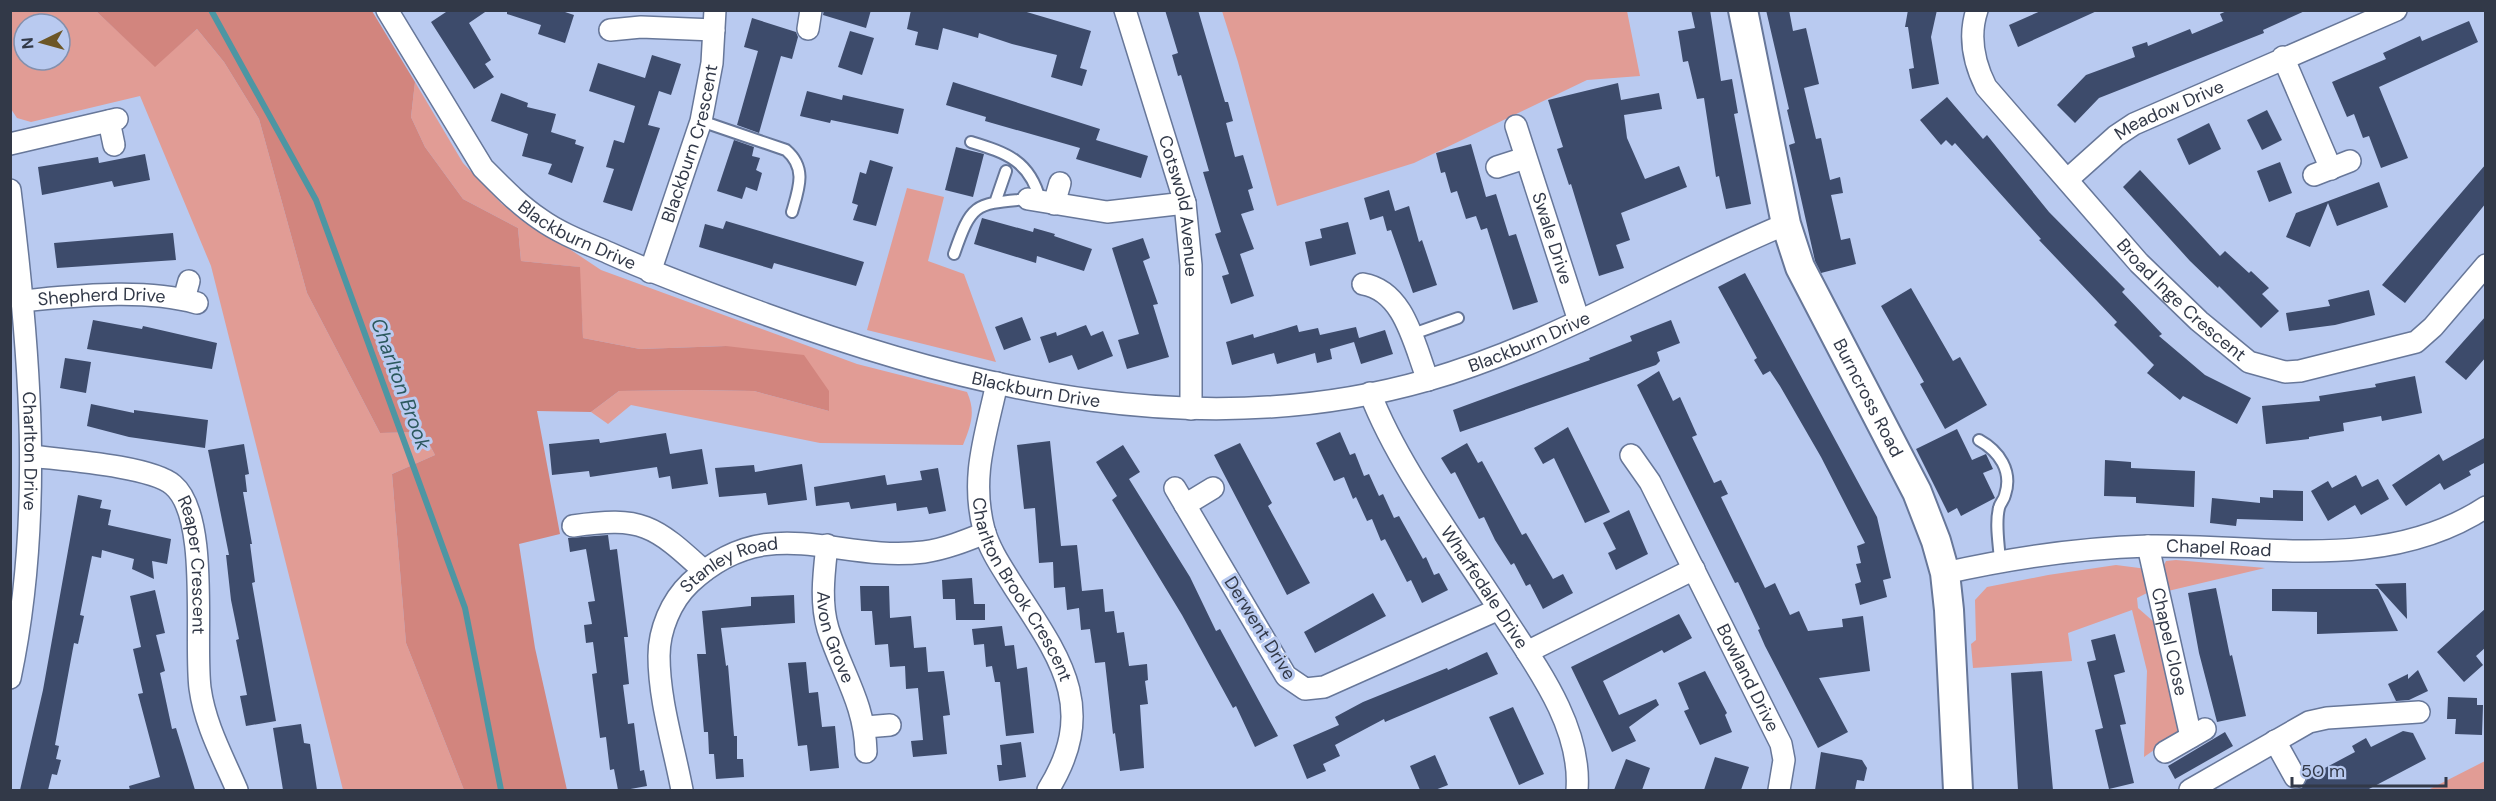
<svg xmlns="http://www.w3.org/2000/svg" width="2496" height="801" font-family="'DM Sans',sans-serif">
<style>
.green{fill:#e19c95;fill-rule:evenodd}
.forest{fill:#d2857e}
.lines{fill:none;stroke-linecap:round;stroke-linejoin:round}
.stream{stroke:#4d96a3;stroke-width:6}
.building{fill:#3d4b6b}
.lane-casing{stroke:#677799;stroke-width:14}
.street-casing{stroke:#677799;stroke-width:24}
.secondary-casing{stroke:#677799;stroke-width:32}
.lane{stroke:#fff;stroke-width:10}
.street{stroke:#fff;stroke-width:21}
.secondary{stroke:#fff;stroke-width:28}
.labels{text-anchor:middle;stroke-width:6;stroke-linejoin:round;paint-order:stroke}
.street-label{font-size:18px;fill:#323948;stroke:#b9caf0}
.water-label{font-size:20px;font-style:italic;fill:#2c595e;stroke:#b9caf0}
</style>
<rect width="100%" height="100%" fill="#b9caf0"/>
<path class="green" d="M11,11H96L155,66L197,29L224,62L259,119L307,293L380,433L423,432L435,455L392,474L406,643L464,790H343L211,266L140,96L31,122L17,118L11,109ZM24,24H60V60H24Z
M1222,11H1627L1640,76L1587,80L1414,163L1277,206L1238,62Z
M415,82L463,163L502,204L601,270L857,364L967,392C976,412 971,425 963,445L820,443L631,405L608,424L591,412L619,391L694,390L754,391L829,411L726,346L640,349L583,338L579,267L521,261L518,228L463,199L425,147L411,117Z
M907,188L944,197L928,261L964,274L996,362L867,330Z
M2176,560L2265,568L2168,591L2163,567L2166,561Z
M2116,565L2147,569L2150,584L2147,593L2137,598L2138,608L2154,622L2179,724L2177,734L2144,757L2147,671L2132,610L2068,633L2072,661L1973,668L1971,644L1976,640L1975,600L1987,587L2048,575Z
M2485,761V790H2428Z"/>
<path class="forest" d="M96,11H372L415,82L411,117L425,147L463,199L518,228L521,261L580,267L583,338L640,349L726,346L804,355L829,391V411L754,391L694,390L619,391L591,412L537,411L560,534L519,544L535,648L567,790H464L406,643L392,474L435,455L423,432L380,433L307,293L259,119L224,62L197,29L155,67Z"/>
<g class="lines">
<path class="stream" d="M211,10L316,200L465,608L501,790"/>
</g>
<path class="building" d="M449,10H488L469,23L491,60L485,64L494,77L474,89L431,22Z
M507,10H559L574,15L565,43L538,34L541,25L507,14Z
M824,10H871L866,28L823,15Z
M911,10H1020L1091,31L1080,68L1087,70L1082,86L1051,77L1057,55L1012,44L979,33L978,38L943,28L938,50L915,45L918,32L907,29Z
M1165,10H1198L1225,102H1228L1233,121L1226,123L1235,157L1243,155L1253,188L1248,190L1254,210L1241,214L1254,249L1240,254L1254,296L1231,304L1222,276L1229,274L1215,234L1221,232L1203,172L1209,171L1181,75L1178,76L1172,55L1178,53Z
M1691,10H1710L1721,81L1732,79L1738,113L1734,114L1751,204L1726,209L1719,176L1716,177L1704,98L1697,99L1688,61L1683,62L1678,31L1695,28Z
M1766,10H1789L1793,31L1806,28L1819,84L1804,88L1816,139L1821,138L1830,180L1840,177L1843,193L1831,195L1841,240L1850,238L1856,264L1821,273L1815,261L1789,145L1795,143L1787,110L1789,109Z
M1908,10H1937L1931,37L1939,84L1912,89L1909,69L1914,68L1908,27H1905Z
M2043,10H2099L2018,47L2009,25Z
M2229,10H2307L2263,30L2264,33L2099,98L2075,123L2057,105L2086,75L2135,57L2132,47L2147,42L2148,46L2190,29L2192,34L2223,21L2220,14Z
M752,18L796,32L798,37L792,59L781,56L759,133L737,125L758,51L744,47Z
M2469,21L2478,42L2379,87L2408,158L2381,168L2369,136L2363,138L2354,114L2347,117L2332,82L2386,59L2383,53L2420,36L2422,41Z
M850,31L874,38L862,75L838,67Z
M652,55L681,64L671,95L659,91L648,125L660,128L632,211L603,202L614,169L606,167L614,140L624,143L635,106L589,91L598,63L645,78Z
M953,82L1100,129L1096,140L1148,156L1141,178L1076,159L1080,148L985,121L986,117L946,105Z
M1618,83L1621,100L1659,93L1662,109L1624,115L1627,138L1645,179L1679,166L1687,187L1621,213L1630,240L1616,245L1624,268L1599,276L1571,184L1569,185L1557,149L1563,147L1548,100Z
M807,91L842,100L843,95L904,109L898,134L831,120L830,123L800,116Z
M501,93L528,103L527,107L556,114L551,132L576,140L575,144L584,147L572,183L548,174L552,164L522,156L528,134L491,121Z
M1947,97L1983,139L1987,135L2049,212L2125,289L2122,292L2162,334L2159,336L2205,375L2251,398L2237,424L2183,396L2180,400L2147,373L2154,365L2114,325L2117,322L2039,240L2041,239L1955,143L1952,146L1946,140L1941,145L1920,120Z
M2267,110L2282,140L2262,150L2247,120Z
M2209,123L2221,149L2189,165L2177,139Z
M734,140L754,147L752,156L760,158L756,170L762,173L757,191L746,187L742,199L717,191Z
M1471,144L1486,197L1496,194L1509,236L1516,234L1538,302L1513,310L1487,228L1481,230L1476,216L1466,219L1457,191L1451,193L1445,172L1441,173L1436,153Z
M956,147L984,154L973,197L945,190Z
M145,154L150,180L114,187L112,181L42,195L38,167L98,157L99,163Z
M870,160L893,167L876,226L853,220L858,205L852,203L860,172L866,174Z
M2280,162L2292,193L2269,202L2257,171Z
M2486,164V203L2405,303L2382,285Z
M2140,170L2220,256L2225,251L2249,273L2251,271L2269,288L2262,294L2279,311L2261,328L2219,286L2218,288L2190,261L2123,187Z
M2379,182L2388,207L2337,226L2328,203L2310,247L2286,237L2296,213Z
M1389,190L1395,211L1409,206L1419,242L1422,240L1437,285L1413,293L1391,230L1387,231L1383,216L1370,220L1364,198Z
M982,218L1033,232L1034,228L1055,234L1054,236L1092,249L1084,271L1037,256L1036,263L974,244Z
M726,221L864,262L856,286L774,263L772,269L699,247L705,224L723,229Z
M1348,222L1356,254L1310,266L1305,242L1322,238L1320,229Z
M173,233L176,260L57,268L54,243Z
M1143,238L1150,258L1143,261L1158,304L1153,305L1169,357L1127,369L1118,340L1139,334L1112,248Z
M1745,273L1877,517L1891,578L1883,580L1887,597L1860,605L1855,584L1861,582L1856,564L1861,563L1857,546L1865,543L1821,457L1780,386L1770,371L1763,375L1754,360L1757,358L1718,287Z
M1911,288L1953,361L1960,357L1987,405L1945,429L1920,384L1924,382L1881,306Z
M2369,290L2375,315L2335,325L2289,331L2286,313L2330,306L2328,300Z
M2486,316V357L2466,380L2445,362Z
M1022,317L1031,340L1004,350L995,327Z
M93,320L142,329L143,326L217,343L212,369L87,349Z
M1671,320L1680,343L1657,352L1660,361L1656,365L1460,432L1453,410L1590,360L1589,358L1632,341L1630,336Z
M1086,325L1091,336L1103,331L1113,356L1078,370L1072,355L1049,363L1040,337L1056,332L1057,336Z
M1297,325L1299,332L1318,328L1320,335L1356,327L1359,338L1385,330L1393,354L1361,364L1354,342L1330,349L1332,359L1317,363L1315,353L1277,364L1274,353L1232,365L1226,342L1253,334L1254,338Z
M65,358L91,362L86,393L60,388Z
M1659,371L1673,401L1680,397L1697,435L1692,437L1714,483L1721,480L1728,494L1721,497L1765,588L1775,583L1790,615L1799,611L1808,631L1843,627L1842,619L1863,616L1870,671L1819,678L1848,732L1818,748L1765,646L1758,630L1760,629L1738,582L1735,583L1637,385Z
M2415,376L2422,413L2382,421L2381,416L2343,423L2344,431L2309,437V439L2266,444L2262,406L2320,401L2319,396L2376,387L2375,384Z
M91,404L134,413V410L208,420L205,448L129,437L87,426Z
M1568,427L1610,512L1585,523L1554,458L1543,464L1534,448Z
M1957,429L1972,460L1986,454L1993,469L1983,473L1995,498L1961,516L1957,508L1948,513L1916,449Z
M1340,432L1350,455L1355,453L1364,476L1369,474L1379,496L1383,494L1394,518L1399,516L1423,559L1426,557L1434,575L1439,573L1448,590L1422,603L1411,580L1407,582L1385,539L1381,541L1372,519L1367,521L1356,497L1353,499L1344,477L1334,481L1316,443Z
M666,433L670,454L702,449L708,484L672,489L670,476L659,478L657,467L590,477L589,471L552,475L549,444L599,439L600,443Z
M2486,437V462L2469,471L2471,475L2444,490L2440,483L2406,506L2392,485L2439,454L2443,461Z
M1050,441L1061,546L1077,545L1082,591L1103,589L1105,612L1114,611L1117,633L1124,632L1129,666L1147,664L1148,680L1145,681L1148,704L1140,705L1144,768L1120,771L1115,733L1113,734L1105,662L1095,663L1090,629L1081,630L1079,608L1067,610L1065,587L1054,588L1053,562L1039,563L1035,508L1024,509L1017,445Z
M1240,443L1272,503L1268,506L1310,583L1287,595L1214,455Z
M1467,443L1478,463L1482,461L1522,535L1526,533L1553,579L1563,574L1573,593L1543,609L1530,584L1526,586L1514,563L1511,565L1495,540L1484,517L1479,519L1455,472L1451,474L1441,458Z
M244,444L249,474L245,475L247,492H243L252,544H250L255,582L252,583L276,721L246,726L240,696L247,695L236,640L239,639L231,600L226,555H229L208,450Z
M1123,445L1140,472L1129,479L1190,577L1216,631L1220,629L1278,736L1255,747L1236,706L1233,708L1182,615L1112,500L1117,496L1096,462Z
M2105,460L2131,462V468L2195,471L2194,507L2136,503V497L2104,496Z
M802,464L807,500L768,505L766,493L719,497L715,468L754,465L755,472Z
M938,468L946,511L929,514L927,507L897,511L896,503L851,509L849,502L816,506L814,487L885,475L887,485L922,480L920,471Z
M2356,475L2362,487L2378,479L2389,499L2361,515L2355,505L2328,521L2311,491L2328,481L2332,488Z
M2273,490L2303,491V521L2237,519L2236,526L2210,523L2212,498L2260,503V497L2273,498Z
M78,495L102,500L100,508L111,510L108,525L171,539L167,564L152,561L154,579L132,569L134,559L102,550L101,558L92,556L80,615L84,616L78,644L74,643L55,745L59,746L56,759L61,760L57,775L52,774L48,790H20L43,690Z
M1629,510L1648,554L1616,570L1608,553L1616,549L1603,523Z
M608,535L610,550L617,549L628,637H624L629,684L623,685L628,724L634,723L640,771L644,770L647,786L625,790H618L614,769L610,770L606,737L600,738L592,674L597,673L593,642L586,643L584,625L592,624L588,602L595,601L586,549L570,552L568,538Z
M972,578L974,604H985V620H956L955,599H943L942,580Z
M2406,583L2407,619L2375,584Z
M860,586H889L890,618L911,616L914,648L926,647L928,672L944,671L950,715L943,716L947,754L913,757L911,741L923,740L918,688L906,689L905,666L890,667L888,644L875,645L872,611H861Z
M2216,588L2230,656L2232,655L2246,716L2217,722L2199,653L2188,593Z
M2272,589H2378L2398,631L2317,634V612L2272,611Z
M155,590L165,633L156,635L165,671L160,673L172,729L176,728L195,790H130L129,786L160,777L138,694L143,693L133,649L141,647L130,596Z
M1373,593L1386,616L1315,653L1304,632Z
M794,595L795,623L721,628L726,666L728,665L734,736H737V759H743L744,777L716,779L714,754H709L708,732H704L697,654H706L702,611L751,606V597Z
M2486,608V647L2476,656L2483,665L2464,682L2437,652Z
M1679,614L1692,638L1664,653L1662,650L1603,681L1619,715L1656,699L1659,705L1629,727L1636,741L1612,752L1571,667Z
M1002,626L1005,646L1014,645L1017,669L1027,667L1034,733L1006,736L1000,682H995L992,666L986,667L984,644L974,645L972,629Z
M2115,634L2125,672L2114,675L2126,724L2120,725L2134,783L2109,789L2095,730L2103,728L2087,662L2096,660L2091,640Z
M1487,652L1498,674L1385,722L1384,719L1335,745L1340,756L1323,764L1326,771L1307,779L1293,745L1339,725L1335,717L1363,702L1447,668L1448,670Z
M806,662L809,693L818,692L822,727L835,726L839,768L810,771L807,745L798,746L788,663Z
M2418,670L2428,691L2409,700L2396,701L2388,684L2408,674V679Z
M1705,671L1727,713L1725,715L1732,732L1700,745L1684,711L1689,709L1678,683Z
M2042,671L2053,790H2018L2011,673Z
M2448,697L2477,698V705H2483L2482,735L2455,734L2456,719H2447Z
M1513,707L1544,774L1519,785L1489,717Z
M301,724L304,743L310,744L317,790H283L273,728Z
M2403,731L2413,733L2426,759L2367,790H2283L2302,788L2308,777L2355,752L2352,746L2366,738L2371,747Z
M2225,732L2233,746L2175,779L2168,766Z
M1021,742L1026,777L999,781L997,765H1002L1000,745Z
M1821,752L1862,760L1867,768L1864,781L1857,780L1855,790H1815Z
M1435,755L1448,785L1435,790H1420L1410,766Z
M1715,757L1749,767L1741,790H1704Z
M1626,759L1650,768L1642,790H1614Z"/>
<g class="lines">
<g class="lane-casing">
<path id="lane" d="M701,121L786,150C807,168 799,188 792,212
M971,142C1007,153 1030,161 1040,200
M996,200L1006,171
M954,254C972,202 975,204 1028,199
M1410,335L1458,318
M1979,440C1999,451 2013,471 2005,495C2004,500 2000,503 1999,508C1995,524 1999,544 2000,561"/>
</g>
<g class="street-casing">
<g id="street">
<path id="s1" d="M387,10L483,168C501,186 519,205 540,219C561,234 586,243 609,253C660,276 713,295 765,314C978,392 1204,444 1428,380C1553,344 1666,274 1786,224"/>
<path id="s2" d="M1125,10L1185,203L1191,265V409"/>
<path id="s3" d="M1977,10C1968,37 1974,63 1986,87L2139,263L2199,321L2249,362L2285,372L2300,371L2416,342L2433,327L2486,265"/>
<path d="M808,29L811,10"/>
<path d="M610,30L641,27L714,30"/>
<path d="M2283,57L2331,169"/>
<path d="M109,121L114,145"/>
<path id="s4" d="M1516,126L1579,321"/>
<path d="M10,144L117,119"/>
<path d="M1497,167L1525,158"/>
<path d="M2314,175L2350,161"/>
<path id="s5" d="M2068,179L2116,136L2134,124L2396,10"/>
<path id="s6" d="M10,190C30,351 44,517 10,678"/>
<path d="M1028,199L1107,212L1185,203"/>
<path d="M1054,204L1060,183"/>
<path id="s7" d="M650,272L701,121L712,63L715,10"/>
<path d="M1363,284C1405,291 1414,345 1428,380"/>
<path d="M184,299L189,281"/>
<path id="s8" d="M21,301C77,296 142,288 197,303"/>
<path id="s9" d="M997,383C986,435 970,476 984,530C990,551 1003,569 1014,587C1060,658 1099,708 1048,790"/>
<path id="s10" d="M1370,393C1398,466 1456,542 1499,609C1533,662 1582,724 1577,790"/>
<path id="s11" d="M1631,455L1650,482L1781,744L1784,760L1779,790"/>
<path id="s12" d="M31,456C63,460 151,466 173,485C210,516 194,639 200,688C205,725 223,757 237,790"/>
<path d="M1175,488L1286,676L1305,689L1324,687L1499,609"/>
<path d="M1185,505L1213,488"/>
<path d="M573,526C642,516 654,525 704,571"/>
<path id="s13" d="M827,545C824,573 820,602 828,629C842,673 865,704 866,752"/>
<path id="s14" d="M2148,546L2191,737"/>
<path id="s15" d="M1945,573C2012,558 2079,548 2148,546C2261,544 2384,574 2486,507"/>
<path d="M1527,652L1694,569"/>
<path d="M866,727L890,725"/>
<path d="M2275,741L2295,777"/>
<path d="M2165,752L2205,729"/>
<path id="s16" d="M682,790C674,747 659,701 659,656C659,630 671,601 690,583C769,509 836,563 924,552C945,549 965,541 985,533"/>
<path d="M2190,790L2309,722L2327,718L2419,712"/>
</g>
</g>
<g class="secondary-casing">
<g id="secondary">
<path id="s17" d="M1743,10L1786,224L1800,267L1917,492L1936,541L1945,573L1949,610L1958,790"/>
</g>
</g>
<use href="#lane" class="lane"/>
<use href="#street" class="street"/>
<use href="#secondary" class="secondary"/>
</g>
<g class="labels">
<g class="street-label">
<text dy="6" stroke="none"><textPath href="#s5" startOffset="124">Meadow Drive</textPath></text>
<text dy="6" stroke="none"><textPath href="#s7" startOffset="135">Blackburn Crescent</textPath></text>
<text dy="6" stroke="none"><textPath href="#s2" startOffset="204">Cotswold Avenue</textPath></text>
<text dy="6" stroke="none"><textPath href="#s1" startOffset="302">Blackburn Drive</textPath></text>
<text dy="6" stroke="none"><textPath href="#s4" startOffset="118">Swale Drive</textPath></text>
<text dy="6" stroke="none"><textPath href="#s3" startOffset="369">Broad Inge Crescent</textPath></text>
<text dy="6" stroke="none"><textPath href="#s8" startOffset="81">Shepherd Drive</textPath></text>
<text dy="6" stroke="none"><textPath href="#s1" startOffset="1292">Blackburn Drive</textPath></text>
<text dy="6" stroke="none"><textPath href="#s1" startOffset="788">Blackburn Drive</textPath></text>
<text dy="6" stroke="none"><textPath href="#s17" startOffset="411">Burncross Road</textPath></text>
<text dy="6" stroke="none"><textPath href="#s6" startOffset="262">Charlton Drive</textPath></text>
<text dy="6" stroke="none"><textPath href="#s15" startOffset="276">Chapel Road</textPath></text>
<text dy="6" stroke="none"><textPath href="#s12" startOffset="231">Reaper Crescent</textPath></text>
<text dy="6" stroke="none"><textPath href="#s16" startOffset="262">Stanley Road</textPath></text>
<text dy="6" stroke="none"><textPath href="#s9" startOffset="219">Charlton Brook Crescent</textPath></text>
<text dy="6" stroke="none"><textPath href="#s10" startOffset="226">Wharfedale Drive</textPath></text>
<text transform="translate(1260 628) rotate(58)" y="6">Derwent Drive</text>
<text dy="6" stroke="none"><textPath href="#s13" startOffset="94">Avon Grove</textPath></text>
<text dy="6" stroke="none"><textPath href="#s14" startOffset="98">Chapel Close</textPath></text>
<text dy="6" stroke="none"><textPath href="#s11" startOffset="252">Bowland Drive</textPath></text>
</g>
<g class="water-label">
<text transform="translate(401 384) rotate(70)" y="7">Charlton Brook</text>
</g>
</g>
<rect width="2496" height="801" fill="none" stroke="#323948" stroke-width="24"/>
<g transform="translate(42 42) rotate(265)"><circle r="28" fill="#b9caf0" stroke="#8390ad" stroke-width="1.5"/>
<path d="M0-4.5L10 22L0 15L-10 22Z" fill="#6c5626"/>
<text y="-9" font-size="16" font-weight="bold" text-anchor="middle" fill="#323948">N</text>
</g>
<path d="M2292 777v9h154v-9" fill="none" stroke="#323948" stroke-width="3"/>
<text x="2301" y="777" font-size="18" fill="#323948" stroke="#b9caf0" stroke-width="4.5" paint-order="stroke">50 m</text>
</svg>
